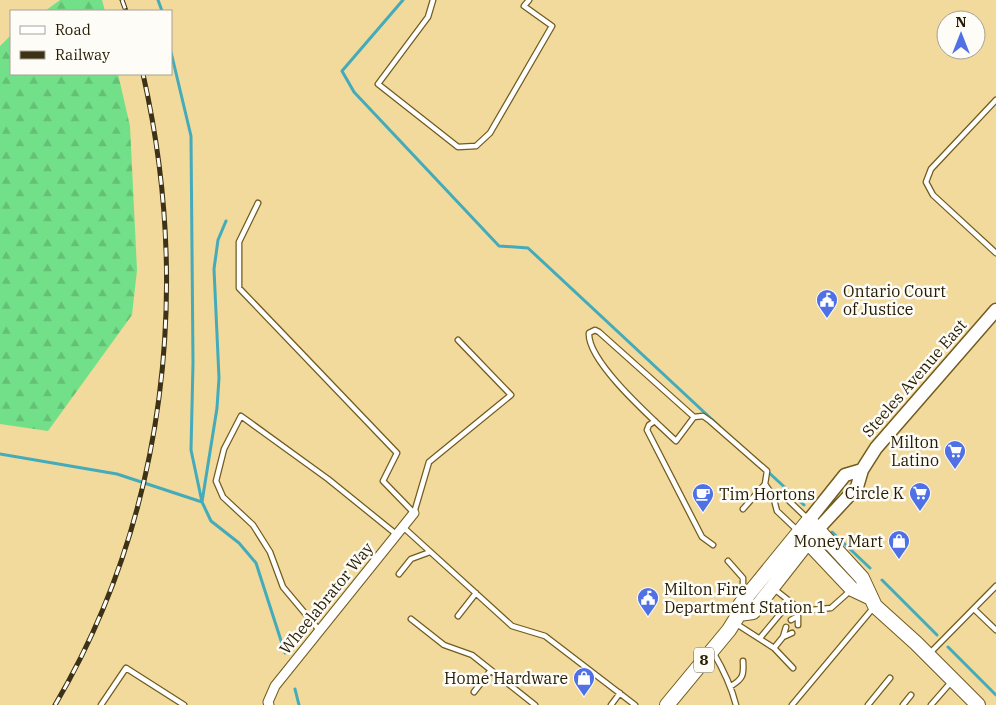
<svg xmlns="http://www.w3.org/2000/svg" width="996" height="705" font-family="'IBM Plex Serif',serif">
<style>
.forest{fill:url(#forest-firs)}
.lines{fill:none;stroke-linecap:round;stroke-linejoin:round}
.stream{stroke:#43abba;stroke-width:3}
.lane-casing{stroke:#715b1e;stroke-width:7}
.street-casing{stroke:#715b1e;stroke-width:11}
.secondary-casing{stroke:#715b1e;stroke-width:15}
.primary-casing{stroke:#715b1e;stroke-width:16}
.lane{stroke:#fff;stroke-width:4.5}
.street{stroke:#fff;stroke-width:9}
.secondary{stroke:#fff;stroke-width:12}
.primary{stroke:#fff;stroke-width:14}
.rail-casing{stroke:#3d3216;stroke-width:5}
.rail{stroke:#fefcf6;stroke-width:3;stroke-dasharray:9;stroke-linecap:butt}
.labels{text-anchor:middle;stroke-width:5;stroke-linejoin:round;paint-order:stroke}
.shield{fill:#fefcf6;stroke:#665f4d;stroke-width:1}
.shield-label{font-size:15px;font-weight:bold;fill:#251c04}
.poi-label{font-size:16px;fill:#251c04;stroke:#fefcf6;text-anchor:end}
.street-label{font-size:16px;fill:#251c04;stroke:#fefcf6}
</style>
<defs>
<pattern id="forest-firs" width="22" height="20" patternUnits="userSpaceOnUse" patternTransform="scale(1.25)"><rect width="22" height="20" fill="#72e088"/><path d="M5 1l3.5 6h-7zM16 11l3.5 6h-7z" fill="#63c074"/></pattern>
</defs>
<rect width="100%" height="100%" fill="#f2d99c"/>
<path class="forest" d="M60,0H102L105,11H45Z
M11,35V74H118L130,126L137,270L132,315L48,431L0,424V46Z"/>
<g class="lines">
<path class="stream" d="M158,0L162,11
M403,0L342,71L354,92L499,246L528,248L719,426
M226,221L218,240L214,269L219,378L217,408L202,502L211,521L239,543L256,563L285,653
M0,454L117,474L202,502L191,450L193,363L191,136L171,52
M766,470L804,505
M832,532L870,568
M882,580L937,635
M948,647L996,695
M295,689L299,705"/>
<g class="lane-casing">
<path id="lane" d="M433,0L428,17L378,84L458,147L476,146L490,133L552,26L524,6L529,0
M996,100L931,169L926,182L933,195L996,253
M258,203L239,242V288L397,453L383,481L414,513
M694,417L676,441C655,421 587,362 589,333L595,330L599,332L694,417L703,416L710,421L767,471L765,484L743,509
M655,421L649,425L647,430L702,537L713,545
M765,484L773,496L777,511L798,531
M773,496H784L808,519
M414,513L429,462L511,395L458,340
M403,527L512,626L545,636L635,705
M728,561L743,578V594
M399,574L411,559L430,552
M773,588L802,611L831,608L850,591
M974,609L996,630
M458,616L476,593
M411,619L444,645L472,655L535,705
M791,620L798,616V625
M735,623L774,648L783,637L792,633
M319,630L283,587L270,552L253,525L223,497L216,481L224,449L241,416L328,479L396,534
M783,637L786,627
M760,638L790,602
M774,648L793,668
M713,652C723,669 731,685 736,705
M930,653L996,586
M731,686C743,679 744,675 743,661
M474,692L491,670
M101,705L126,668L184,705
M611,705L620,693
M792,705L874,607
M868,705L890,678
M903,705L911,695
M931,705L952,681"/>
</g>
<g class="street-casing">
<path id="street" d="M269,705L268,702L275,686L414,513"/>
</g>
<g class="secondary-casing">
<path id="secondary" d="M809,520L845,475L862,470
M818,529L857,487L862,470L876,448L996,310"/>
</g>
<g class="primary-casing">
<path id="primary" d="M802,536L852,589L871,598
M739,614L753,612L818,529
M667,705L729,630L739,614L740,605L743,601L809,520L862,578L875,606L916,643L978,705"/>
</g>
<use href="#lane" class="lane"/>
<use href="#street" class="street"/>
<use href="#secondary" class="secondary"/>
<use href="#primary" class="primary"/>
<g class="rail-casing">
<path id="rail" d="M122,0L126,11
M55,705C167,515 191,286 143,74"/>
</g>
<use href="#rail" class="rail"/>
</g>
<defs>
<g id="civic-pin" transform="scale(1.125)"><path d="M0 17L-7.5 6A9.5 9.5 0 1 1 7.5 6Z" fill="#5071e5" stroke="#fefcf6"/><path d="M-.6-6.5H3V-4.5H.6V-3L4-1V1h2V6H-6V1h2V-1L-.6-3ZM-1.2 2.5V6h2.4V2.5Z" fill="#fff"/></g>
<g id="supermarket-pin" transform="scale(1.125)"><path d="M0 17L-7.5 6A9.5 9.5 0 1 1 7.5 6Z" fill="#5071e5" stroke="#fefcf6"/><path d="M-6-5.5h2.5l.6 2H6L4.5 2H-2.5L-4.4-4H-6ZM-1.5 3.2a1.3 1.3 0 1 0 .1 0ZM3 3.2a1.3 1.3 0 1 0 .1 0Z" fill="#fff"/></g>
<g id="cafe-pin" transform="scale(1.125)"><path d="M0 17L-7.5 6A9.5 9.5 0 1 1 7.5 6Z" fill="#5071e5" stroke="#fefcf6"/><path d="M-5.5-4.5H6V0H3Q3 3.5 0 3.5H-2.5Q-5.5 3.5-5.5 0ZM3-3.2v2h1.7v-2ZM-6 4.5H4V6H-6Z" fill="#fff"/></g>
<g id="shop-pin" transform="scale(1.125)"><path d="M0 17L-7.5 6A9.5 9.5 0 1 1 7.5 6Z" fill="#5071e5" stroke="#fefcf6"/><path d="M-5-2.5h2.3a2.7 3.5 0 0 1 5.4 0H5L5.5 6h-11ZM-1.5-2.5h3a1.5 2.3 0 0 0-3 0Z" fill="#fff"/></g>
</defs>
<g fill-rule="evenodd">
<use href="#civic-pin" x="827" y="300"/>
<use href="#supermarket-pin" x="955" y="451"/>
<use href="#supermarket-pin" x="920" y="493"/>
<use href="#cafe-pin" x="703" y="494"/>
<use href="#shop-pin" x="899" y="541"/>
<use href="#civic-pin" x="648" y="598"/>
<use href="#shop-pin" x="584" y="678"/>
</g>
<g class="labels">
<rect class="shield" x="694" y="647.5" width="20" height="25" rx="4"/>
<g class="shield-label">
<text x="704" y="665">8</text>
</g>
<g class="poi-label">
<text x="843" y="297" text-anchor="start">Ontario Court<tspan x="843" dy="18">of Justice</tspan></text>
<text x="939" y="448">Milton<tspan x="939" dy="18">Latino</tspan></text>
<text x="904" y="499">Circle K</text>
<text x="719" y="500" text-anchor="start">Tim Hortons</text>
<text x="883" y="547">Money Mart</text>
<text x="664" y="595" text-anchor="start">Milton Fire<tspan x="664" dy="18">Department Station 1</tspan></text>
<text x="568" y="684">Home Hardware</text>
</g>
<g class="street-label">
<text transform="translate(914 378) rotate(-49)" y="6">Steeles Avenue East</text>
<text transform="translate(326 598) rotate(-51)" y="6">Wheelabrator Way</text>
</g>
</g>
<rect x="10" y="10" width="162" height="65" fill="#fefcf6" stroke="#a7a295"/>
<rect x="20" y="26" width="25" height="8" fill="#ffffff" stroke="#a7a295"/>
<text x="55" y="35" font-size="15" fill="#251c04">Road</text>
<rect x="20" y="51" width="25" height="8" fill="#3d3216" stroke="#a7a295"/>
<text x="55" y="60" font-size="15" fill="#251c04">Railway</text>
<g transform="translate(961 35)"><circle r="24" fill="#fefcf6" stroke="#a7a295"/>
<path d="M0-4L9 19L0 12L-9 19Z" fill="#5071e5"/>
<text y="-8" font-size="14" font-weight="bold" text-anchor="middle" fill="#251c04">N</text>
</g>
</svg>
